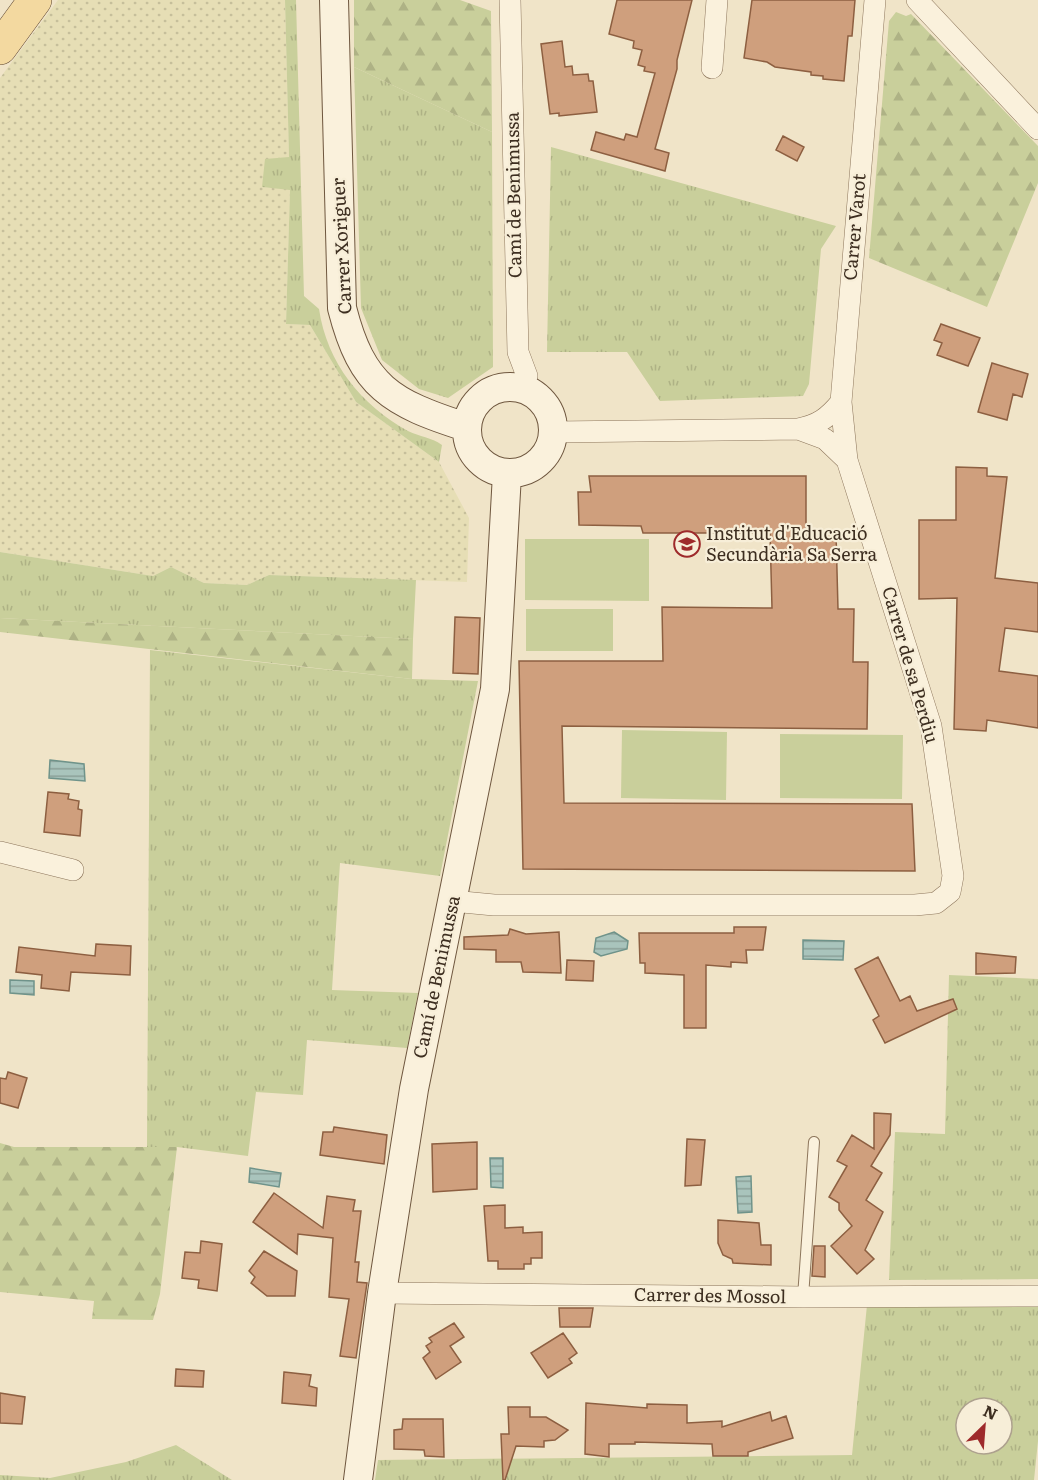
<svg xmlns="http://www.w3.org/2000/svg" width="1038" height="1480" font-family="Literata,serif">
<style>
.farmland{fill:url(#farmland-dots)}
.grass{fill:url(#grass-tufts);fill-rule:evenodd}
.forest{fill:url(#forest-firs)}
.pitch{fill:#c9cf9b}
.water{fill:url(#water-rules);stroke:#6f938a;stroke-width:1.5}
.building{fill:#cf9f7d;stroke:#8d5f41;stroke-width:1.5}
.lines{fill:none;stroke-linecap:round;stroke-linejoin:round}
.lane-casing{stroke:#8d765c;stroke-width:12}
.street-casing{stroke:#8d765c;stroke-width:22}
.secondary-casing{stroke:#6f573f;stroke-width:30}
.primary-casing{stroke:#5b4430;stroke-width:34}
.lane{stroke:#faf1dc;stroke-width:10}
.street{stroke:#faf1dc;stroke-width:21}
.secondary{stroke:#faf1dc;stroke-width:28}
.primary{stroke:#f3d9a0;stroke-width:33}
.labels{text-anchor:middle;stroke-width:4.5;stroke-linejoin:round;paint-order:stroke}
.street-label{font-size:18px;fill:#3d2e20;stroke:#f7eed8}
.poi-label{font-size:18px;fill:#3d2e20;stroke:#f7eed8;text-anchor:start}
</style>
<defs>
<pattern id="farmland-dots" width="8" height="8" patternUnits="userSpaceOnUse" patternTransform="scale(1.5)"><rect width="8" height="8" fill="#e6deb5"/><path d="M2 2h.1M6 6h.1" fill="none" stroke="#c6bf9b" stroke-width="1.8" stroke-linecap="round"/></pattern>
<pattern id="grass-tufts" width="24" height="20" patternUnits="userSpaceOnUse" patternTransform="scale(1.5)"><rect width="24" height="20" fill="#c9cf9b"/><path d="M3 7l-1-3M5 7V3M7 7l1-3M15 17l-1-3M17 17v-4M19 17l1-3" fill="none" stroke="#aeb285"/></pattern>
<pattern id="forest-firs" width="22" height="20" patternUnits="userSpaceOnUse" patternTransform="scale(1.5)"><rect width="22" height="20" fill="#c9cf9b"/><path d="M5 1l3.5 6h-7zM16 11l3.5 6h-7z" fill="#aeb285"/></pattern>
<pattern id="water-rules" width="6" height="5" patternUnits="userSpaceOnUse" patternTransform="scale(1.5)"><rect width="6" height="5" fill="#a9c4bc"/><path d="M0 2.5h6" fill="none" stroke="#8ba098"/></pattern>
</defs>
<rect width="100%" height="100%" fill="#f0e4c8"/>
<path class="farmland" d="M58,0H285L289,157L262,187L290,189L286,324L310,325L356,402L439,462L469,518L467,582L269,575L247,585L204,583L171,567L153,576L0,552V78Z"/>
<path class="grass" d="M285,0H296L304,296L319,309C327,363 361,405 408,431C420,437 431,437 442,445L439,462L356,402L310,325L286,324L290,190L262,187L265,159L289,157Z
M354,67L492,132L493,367L448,398L419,389L382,360L361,308Z
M551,147L836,226L821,249L809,384L803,396L660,401L627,352H547Z
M0,552L153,576L171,567L204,583L247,585L269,575L416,580L413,639L0,618Z
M150,650L412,679L478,681L440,876L340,863L332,990L418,993L407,1048L307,1040L303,1095L256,1092L248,1156L177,1147H147Z
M949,975L1038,979V1279L889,1280L895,1132L945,1134Z
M867,1305L1038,1306V1441L1034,1480H375L378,1460L852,1455ZM966,1408H1002V1444H966Z
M176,1445L232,1480H0V1475L50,1478L126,1462Z"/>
<path class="forest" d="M354,0H460L491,11L492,132L354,67Z
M896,12L906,16L911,14L1038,146V183L987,307L869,258L889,21Z
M0,618L413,639L412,679L0,632Z
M0,1143L14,1147H177L160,1294L153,1320L92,1319L94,1301L0,1292Z"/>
<path class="pitch" d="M525,539H649V601L525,600Z
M526,609H613V651H526Z
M622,730L727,732L726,800L621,798Z
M780,734L903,735L902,799L780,798Z"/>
<path class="water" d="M50,760L84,764L85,781L49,778Z
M614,932L628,941L627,949L601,956L594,952L596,938Z
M803,940L844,941L843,960L803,959Z
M10,980L34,981V995L10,993Z
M490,1158H503V1188L491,1187Z
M250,1168L281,1173L279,1187L249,1182Z
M751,1176L752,1212L738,1213L736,1177Z"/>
<path class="building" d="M617,0H692L677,60V69L655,149L669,153L665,171L591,150L596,132L624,140L626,134L637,137L655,73L644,71L645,67L638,65L642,50L633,48L634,41L609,34Z
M752,0H855L852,36H848L844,81L823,79V76L811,75V72L775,67L767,62L744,58Z
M562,41L565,67L572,66L573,75L588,74L589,81H593L597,112L559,116V113L550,114L541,44Z
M783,136L804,147L797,161L776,150Z
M941,324L980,338L968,366L937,355L942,343L934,340Z
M992,363L1028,374L1022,397L1013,394L1007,420L978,412Z
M956,467L987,468V476L1007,477L995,578L1038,583V632L1005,628L999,671L1038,676V728L987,720L986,731L954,729L957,598L919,599V520H956Z
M589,476H806V532L836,533L838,609H854L853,662H868L867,729L562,726L564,803L912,804L915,871L523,869L519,661H663L662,607L772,608L770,533H643L641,526L579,525L578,492H591Z
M455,617L480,618L478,674L453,673Z
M48,792L69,794L68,799L79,801L78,809L82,810L80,836L44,832Z
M734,927H766L763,950H746L747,963L731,962V967L706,965V1028H684V975L645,973V963H640L639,933H734Z
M510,929L526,934L559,932L561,973L523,972L521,962H496V950L464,949V937L508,935Z
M96,944L131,946L130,975L71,972L69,991L41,988L42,975L16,972L19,947L95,956Z
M976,953L1016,957L1015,973L976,974Z
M878,957L900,1001L910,996L917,1011L953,999L957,1009L885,1043L873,1020L879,1016L855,969Z
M567,960L594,961L593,981L566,980Z
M8,1072L27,1078L18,1108L0,1103V1078L6,1079Z
M874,1113L891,1114L890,1135L871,1166L882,1173L866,1200L883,1212L865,1250L874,1259L857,1274L831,1246L852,1226L839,1210V1203L829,1197L847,1166L837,1161L852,1135L874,1149Z
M334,1127L387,1135L384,1164L320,1155L323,1132H333Z
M687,1139L705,1140L701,1185L685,1186Z
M477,1142V1189L433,1192L432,1144Z
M274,1193L323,1228L327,1196L355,1200L353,1211H361L355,1262H359L357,1282L367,1283L356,1358L340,1356L349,1299L329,1297L333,1238L298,1234L297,1254L253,1222Z
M505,1205V1228L523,1227V1233L542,1232V1258H531V1264H524V1269H498V1261H488L484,1206Z
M718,1220L759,1223L761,1245H771V1265L733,1263L732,1259L723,1255L718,1243Z
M201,1241L222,1244L217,1291L198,1288L199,1280L182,1278L185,1252L200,1253Z
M814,1246H825V1277L812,1276Z
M264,1251L297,1271L295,1296H267L251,1283L255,1277L249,1271Z
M559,1308H593L590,1327H560Z
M454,1323L464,1337L450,1346L461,1362L436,1379L423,1358L430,1352L426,1346L432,1342L429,1338Z
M563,1333L577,1353L569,1359L572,1363L548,1378L531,1353Z
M176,1369L204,1371L203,1387L175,1386Z
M284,1372L311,1375L309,1386L317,1388L316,1406L282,1403Z
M0,1393L25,1397L22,1424L0,1423Z
M586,1403L647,1408V1404L687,1405V1423L722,1421V1427L770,1412L772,1421L786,1416L793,1438L748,1452V1456H713L712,1444L635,1442V1444H609V1457L585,1454Z
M508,1407H530V1417H546L568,1430L555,1440L544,1441V1447L516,1446L505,1480H503L501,1434H509Z
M403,1419H443L444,1457L425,1456L424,1450L394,1449V1430L402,1429Z"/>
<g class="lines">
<g class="lane-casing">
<path id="lane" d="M803,1297L814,1142"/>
</g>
<g class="street-casing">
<path id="street" d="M510,0L518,352L527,376L522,388
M917,0L1038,129
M712,68L717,0
M798,429C818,425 828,418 841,402
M847,460L841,402L875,0
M0,852L73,870
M452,901L494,905H915L936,903L950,892L953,876L931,726L847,460L825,439L798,429L554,432
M382,1293L803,1297L1038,1296"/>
</g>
<g class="secondary-casing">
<path id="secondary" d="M334,0L342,308C362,387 391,403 466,427
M467 430a43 43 0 1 1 86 0a43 43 0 1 1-86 0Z
M358,1480L382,1293L414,1089L495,689L507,474"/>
</g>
<g class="primary-casing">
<path id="primary" d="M0,48L35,0"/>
</g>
<use href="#lane" class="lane"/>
<use href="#street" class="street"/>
<use href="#secondary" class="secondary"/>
<use href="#primary" class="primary"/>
</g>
<defs>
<g id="university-ring" transform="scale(1.35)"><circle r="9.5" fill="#f7eed8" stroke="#9e2a2b" stroke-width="1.5"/><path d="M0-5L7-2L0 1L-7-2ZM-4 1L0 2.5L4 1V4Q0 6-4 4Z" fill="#9e2a2b"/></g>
</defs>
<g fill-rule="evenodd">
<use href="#university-ring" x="687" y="544"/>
</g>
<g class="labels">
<g class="street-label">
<text transform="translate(514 195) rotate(-91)" y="6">Camí de Benimussa</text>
<text transform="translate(855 227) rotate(-85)" y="6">Carrer Varot</text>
<text transform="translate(342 246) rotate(-93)" y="6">Carrer Xoriguer</text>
<text transform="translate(910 665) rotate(74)" y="6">Carrer de sa Perdiu</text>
<text transform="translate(437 977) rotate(-78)" y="6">Camí de Benimussa</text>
<text transform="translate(710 1296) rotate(1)" y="6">Carrer des Mossol</text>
</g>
<g class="poi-label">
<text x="706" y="540">Institut d'Educació<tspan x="706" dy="21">Secundària Sa Serra</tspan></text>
</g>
</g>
<g transform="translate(984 1426) rotate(25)"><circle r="28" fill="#f7eed8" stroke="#ada18e" stroke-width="1.5"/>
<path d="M0-4.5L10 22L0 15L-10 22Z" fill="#9e2a2b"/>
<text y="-9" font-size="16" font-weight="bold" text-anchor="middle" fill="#3d2e20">N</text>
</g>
</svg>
